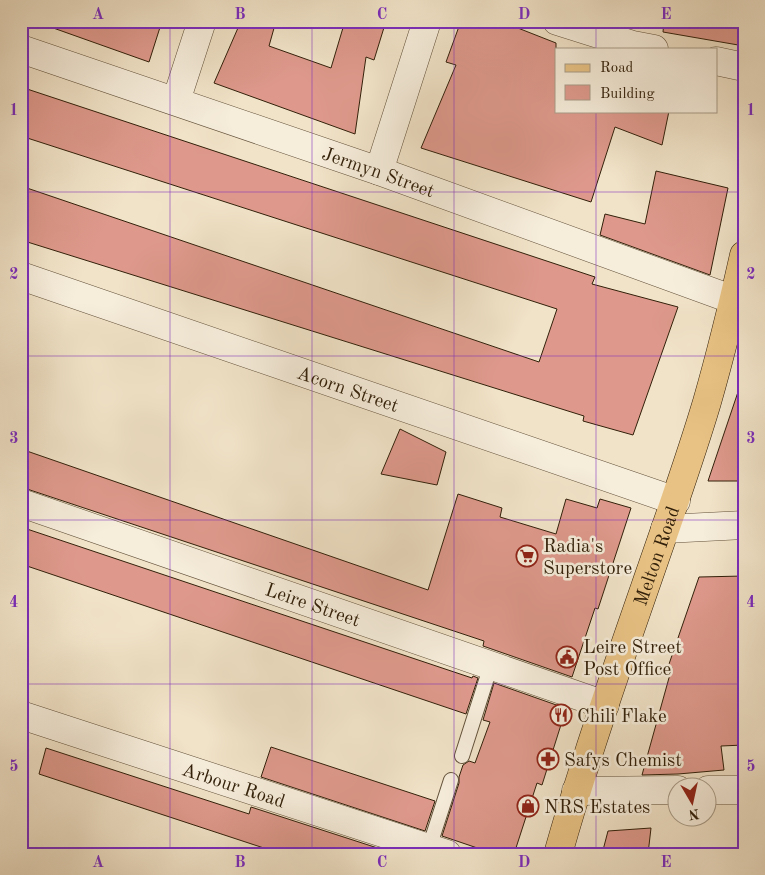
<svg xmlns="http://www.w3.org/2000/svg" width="765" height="875" font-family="'Old Standard TT',serif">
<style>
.building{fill:#de998c;stroke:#32200a}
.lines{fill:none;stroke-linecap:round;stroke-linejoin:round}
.lane-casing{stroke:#62513a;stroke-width:16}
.street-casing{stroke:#62513a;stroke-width:29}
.primary-casing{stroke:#32200a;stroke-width:29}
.lane{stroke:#f6eddb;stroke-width:14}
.street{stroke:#f6eddb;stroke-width:28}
.primary{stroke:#e8c284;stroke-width:28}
.grid{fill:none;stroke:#7b2cbf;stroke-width:1;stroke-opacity:0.55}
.labels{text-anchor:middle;stroke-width:5;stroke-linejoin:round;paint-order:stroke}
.street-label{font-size:19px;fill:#32200a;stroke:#f6eddb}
.poi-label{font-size:19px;fill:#32200a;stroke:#f6eddb;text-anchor:start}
.neatline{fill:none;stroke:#7b2cbf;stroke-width:2}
.grid-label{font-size:16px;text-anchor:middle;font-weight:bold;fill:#7b2cbf}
</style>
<rect width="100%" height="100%" fill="#f1e3c8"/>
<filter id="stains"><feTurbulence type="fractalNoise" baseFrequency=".004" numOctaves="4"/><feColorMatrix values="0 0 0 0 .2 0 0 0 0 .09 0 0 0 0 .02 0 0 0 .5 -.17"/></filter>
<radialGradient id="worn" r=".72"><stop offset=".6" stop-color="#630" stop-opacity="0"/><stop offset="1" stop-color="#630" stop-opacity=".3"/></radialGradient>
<path class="building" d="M42,21H162L149,62L42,24Z
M241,21H276L269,46L331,68L345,21H386L374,60L366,57L355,134L214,83Z
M461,21H500L556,43V111H669L662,145L615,127L591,202L421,148L456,65L446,62Z
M664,21H744V46L663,32Z
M21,87L595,277L592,284L678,307L633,435L583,421L584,416L21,240V186L539,362L557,309L21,136Z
M656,171L728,188L710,275L600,235L605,214L645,224Z
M740,386H744V481H708Z
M400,429L446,452L437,485L381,474Z
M21,449L428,590L458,494L502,508L500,517L556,534L566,499L597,508L600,499L631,508L598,609L595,608L572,677L483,646L484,641L21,487Z
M21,527L472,678L473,676L478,678L466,714L21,564Z
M744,576V745L721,746L724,770L678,774L642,775L672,667H668L699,577Z
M494,683L562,707L564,708L562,711L565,712L542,785L537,783L514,854H495L442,836L459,783V777L463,765L469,761L475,763L490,722L483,720Z
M271,747L435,801L425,831L261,777Z
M46,748L249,814L251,807L396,854H282L39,774Z
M651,828L648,854H602L608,831Z"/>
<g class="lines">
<g class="lane-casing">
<path id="lane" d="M462,756L491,665
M429,848L451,780"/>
</g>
<g class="street-casing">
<g id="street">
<path d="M557,21L633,45L654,49"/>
<path id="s1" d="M21,49L379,171L734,300"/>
<path d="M716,61L744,67"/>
<path d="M176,101L202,21"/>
<path d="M379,171L427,21"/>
<path id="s2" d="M21,276L676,501"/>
<path id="s3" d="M21,503L605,705"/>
<path d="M665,529L744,525"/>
<path id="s4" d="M21,715L447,854"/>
<path d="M708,790H744"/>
<path d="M576,791L678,790"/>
</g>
</g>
<g class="primary-casing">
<g id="primary">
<path id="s5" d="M558,854C588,748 625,645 661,541C677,495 693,449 707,402C721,353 733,304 744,255"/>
</g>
</g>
<use href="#lane" class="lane"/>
<use href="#street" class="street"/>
<use href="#primary" class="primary"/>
</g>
<path class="grid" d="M170,21V854M312,21V854M454,21V854M596,21V49M596,111V854M21,192H744M21,356H744M21,520H744M21,684H744"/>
<defs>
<g id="supermarket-ring" transform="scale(1.125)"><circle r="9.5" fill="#f6eddb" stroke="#8f2418" stroke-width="1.5"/><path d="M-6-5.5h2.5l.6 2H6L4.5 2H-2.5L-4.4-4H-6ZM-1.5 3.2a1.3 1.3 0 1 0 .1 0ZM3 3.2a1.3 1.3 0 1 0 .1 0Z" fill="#8f2418"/></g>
<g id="civic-ring" transform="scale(1.125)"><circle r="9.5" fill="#f6eddb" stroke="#8f2418" stroke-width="1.5"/><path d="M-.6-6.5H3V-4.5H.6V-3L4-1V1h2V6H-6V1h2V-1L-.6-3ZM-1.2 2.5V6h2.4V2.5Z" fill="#8f2418"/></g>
<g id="restaurant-ring" transform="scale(1.125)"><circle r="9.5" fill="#f6eddb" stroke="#8f2418" stroke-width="1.5"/><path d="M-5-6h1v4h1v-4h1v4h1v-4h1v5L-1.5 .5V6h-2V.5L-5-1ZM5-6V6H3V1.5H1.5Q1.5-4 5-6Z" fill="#8f2418"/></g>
<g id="pharmacy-ring" transform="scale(1.125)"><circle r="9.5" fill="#f6eddb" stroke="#8f2418" stroke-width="1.5"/><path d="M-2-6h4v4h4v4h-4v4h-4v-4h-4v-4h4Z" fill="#8f2418"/></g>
<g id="shop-ring" transform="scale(1.125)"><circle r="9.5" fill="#f6eddb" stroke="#8f2418" stroke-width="1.5"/><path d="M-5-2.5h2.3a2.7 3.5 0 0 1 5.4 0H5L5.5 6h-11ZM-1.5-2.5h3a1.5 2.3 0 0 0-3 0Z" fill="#8f2418"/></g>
</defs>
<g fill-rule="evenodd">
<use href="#supermarket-ring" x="527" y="556"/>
<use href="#civic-ring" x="567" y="657"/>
<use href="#restaurant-ring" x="561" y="715"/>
<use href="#pharmacy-ring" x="548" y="759"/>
<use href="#shop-ring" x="528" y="806"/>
</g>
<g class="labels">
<g class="street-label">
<text dy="7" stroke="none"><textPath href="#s1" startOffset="378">Jermyn Street</textPath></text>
<text dy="7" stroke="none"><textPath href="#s2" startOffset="346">Acorn Street</textPath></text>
<text dy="7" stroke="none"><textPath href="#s5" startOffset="314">Melton Road</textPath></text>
<text dy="7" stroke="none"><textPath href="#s3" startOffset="309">Leire Street</textPath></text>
<text dy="7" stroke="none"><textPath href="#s4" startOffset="224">Arbour Road</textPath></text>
</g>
<g class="poi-label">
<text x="543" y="552">Radia's<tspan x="543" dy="22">Superstore</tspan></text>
<text x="583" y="653">Leire Street<tspan x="583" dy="22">Post Office</tspan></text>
<text x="577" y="722">Chili Flake</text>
<text x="564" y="766">Safys Chemist</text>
<text x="544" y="813">NRS Estates</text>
</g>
</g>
<rect width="765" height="875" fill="none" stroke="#f1e3c8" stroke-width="55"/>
<rect x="555" y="48" width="162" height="65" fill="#f6eddb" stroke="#a89b87"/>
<rect x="565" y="64" width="25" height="8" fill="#e8c284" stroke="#a89b87"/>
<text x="600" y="72" font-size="15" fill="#32200a">Road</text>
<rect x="565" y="85" width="25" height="15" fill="#de998c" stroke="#a89b87"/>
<text x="600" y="98" font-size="15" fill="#32200a">Building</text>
<g transform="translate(692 802) rotate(171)"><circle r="24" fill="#f6eddb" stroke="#a89b87"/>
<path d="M0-4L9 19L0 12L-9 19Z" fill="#8f2418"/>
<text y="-8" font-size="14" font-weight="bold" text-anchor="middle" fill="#32200a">N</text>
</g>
<rect x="28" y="28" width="710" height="820" class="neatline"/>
<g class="grid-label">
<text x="98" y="19">A</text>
<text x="240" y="19">B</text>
<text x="382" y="19">C</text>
<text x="524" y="19">D</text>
<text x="666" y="19">E</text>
<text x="14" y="115">1</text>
<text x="751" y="115">1</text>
<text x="14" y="279">2</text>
<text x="751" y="279">2</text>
<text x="14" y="443">3</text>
<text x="751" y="443">3</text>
<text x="14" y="607">4</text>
<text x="751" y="607">4</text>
<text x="14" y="771">5</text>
<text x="751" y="771">5</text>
<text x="98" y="867">A</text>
<text x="240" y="867">B</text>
<text x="382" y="867">C</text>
<text x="524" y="867">D</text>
<text x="666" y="867">E</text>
</g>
<rect width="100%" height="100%" filter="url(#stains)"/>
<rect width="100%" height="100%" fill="url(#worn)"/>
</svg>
